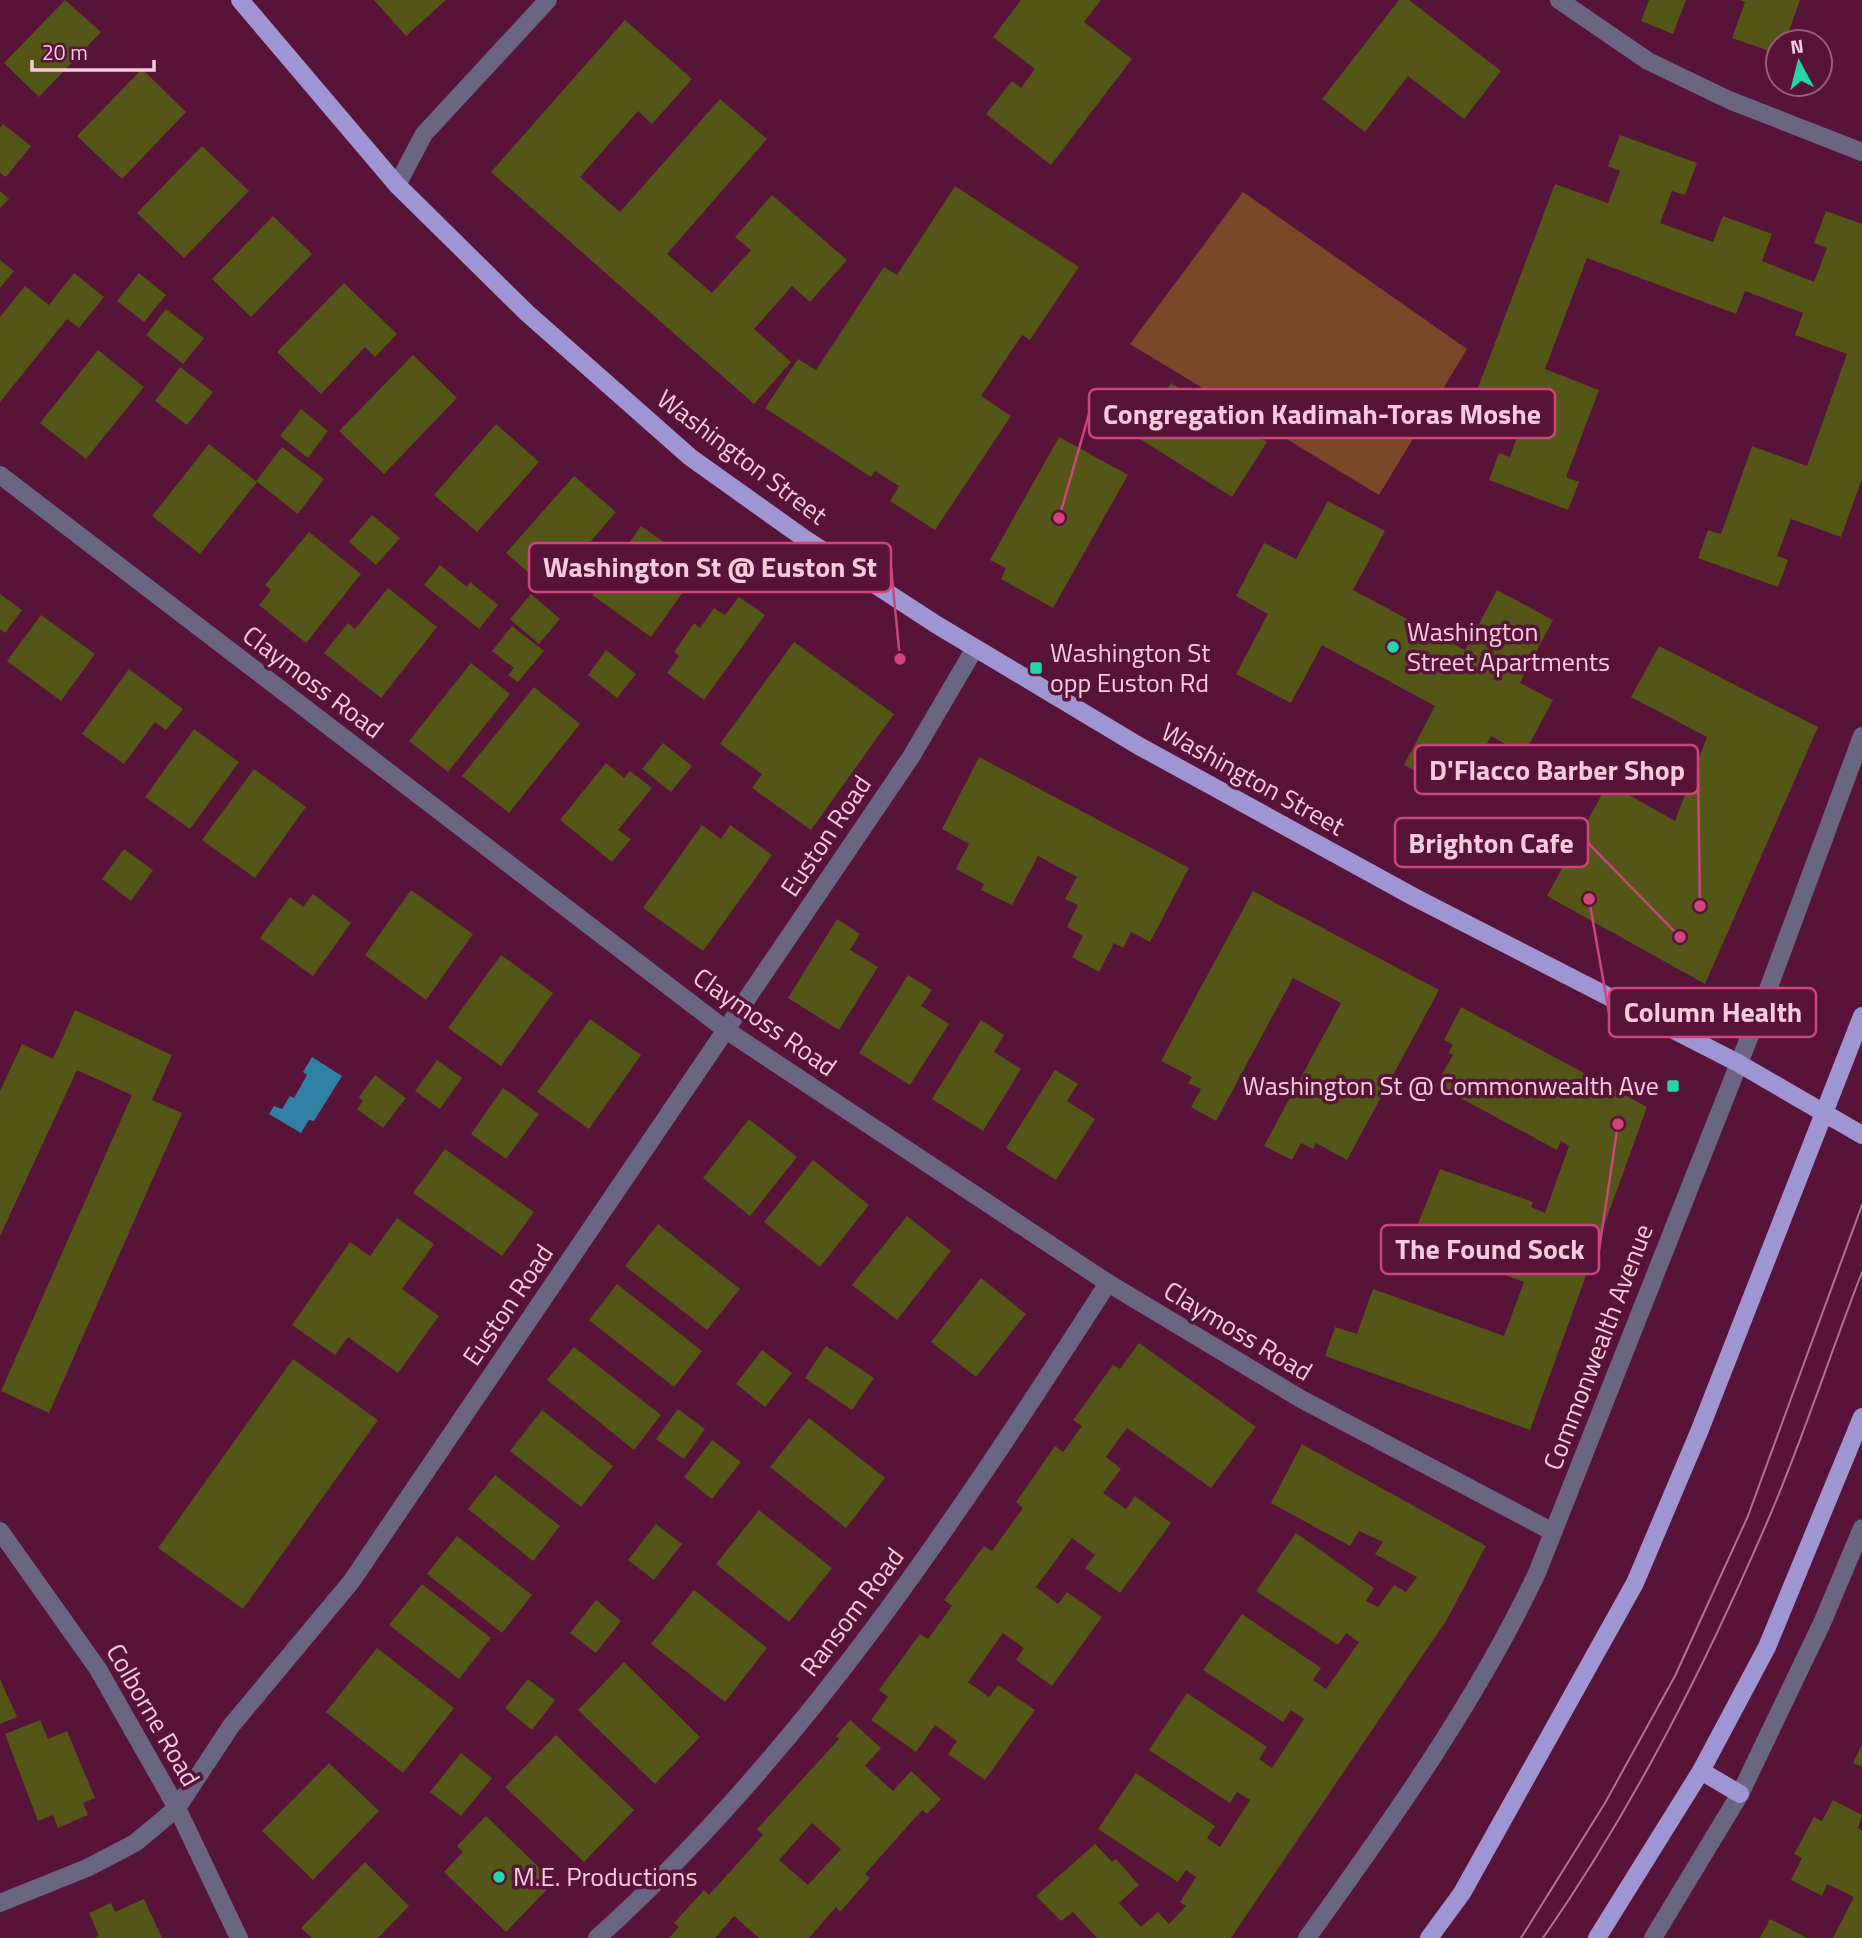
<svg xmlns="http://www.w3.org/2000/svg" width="1862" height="1938" font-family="'Titillium Web',sans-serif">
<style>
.green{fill:#794829}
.water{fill:#307fa4}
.building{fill:#535616;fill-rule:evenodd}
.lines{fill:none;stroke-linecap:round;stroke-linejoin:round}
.minor{stroke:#6a6583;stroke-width:18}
.major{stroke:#a095d3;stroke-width:18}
.tram{stroke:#ac7690;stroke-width:2}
.poi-dot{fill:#27d5ad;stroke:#571338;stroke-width:2.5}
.labels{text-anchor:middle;stroke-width:7;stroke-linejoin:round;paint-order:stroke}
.street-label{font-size:26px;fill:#f6cbdc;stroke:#571338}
.poi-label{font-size:26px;fill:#f6cbdc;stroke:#571338;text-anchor:start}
.leader{fill:none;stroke:#cf457b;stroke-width:2.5}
.callout-dot{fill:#cf457b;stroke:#571338;stroke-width:2.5}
.callout{fill:#571338;stroke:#cf457b;stroke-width:2.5}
.callout-label{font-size:28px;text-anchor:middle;font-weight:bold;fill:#f6cbdc}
</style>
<rect width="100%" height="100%" fill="#571338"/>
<path class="green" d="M1243,192L1467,349L1379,495L1130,344Z"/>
<path class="water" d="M312,1057L342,1076L314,1121L309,1120L301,1133L269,1114L274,1106L282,1109L290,1096L294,1098L307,1075L303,1072Z"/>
<path class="building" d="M65,0L101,32L39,97L4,63Z
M374,0H446L406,36Z
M1021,0H1101L1084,22L1132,59L1051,165L986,114L1012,81L1021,88L1035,69L993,37Z
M1399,0H1409L1501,71L1464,119L1408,76L1365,132L1322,99Z
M1649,0H1686L1673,34L1641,21Z
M1740,0H1800L1785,42H1778V54L1732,38L1745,2Z
M625,20L692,79L652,124L638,111L580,177L620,212L720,99L767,139L667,254L712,293L751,250L735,237L772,195L847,260L810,302L792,286L754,329L791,362L754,404L491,172Z
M142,69L186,112L122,179L77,136Z
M3,124L31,146L6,177L0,173V128Z
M1620,135L1697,163L1685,195L1672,191L1660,223L1713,242L1723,216L1772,234L1762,261L1814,282L1827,248L1814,243L1826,211L1862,224V479L1841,537L1791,519L1777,556L1788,560L1778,587L1698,558L1708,530L1721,534L1752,446L1807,466L1847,354L1795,335L1803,313L1745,291L1736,314L1587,258L1545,369L1599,390L1566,477L1579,482L1568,510L1489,480L1499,453L1510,457L1523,419L1473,401L1555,184L1608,203L1620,171L1608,166Z
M202,146L249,191L184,258L137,213Z
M955,186L1079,267L1030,340L1022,335L981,396L1011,416L935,530L890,501L899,486L875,471L871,477L765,408L798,359L816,370L884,267L897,275Z
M0,191L9,199L0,208Z
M273,216L312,254L251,317L212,279Z
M0,260L14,271L0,288Z
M74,273L104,297L79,328L67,319L0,402V317L25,286L49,305Z
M139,273L166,295L144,322L117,301Z
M344,283L397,334L375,357L365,347L321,394L277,352Z
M166,309L204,338L183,364L146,335Z
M98,350L144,387L86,459L40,423Z
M413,355L457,398L384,474L339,431Z
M180,367L213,392L187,425L155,401Z
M1171,383L1267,442L1232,497L1137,437Z
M301,409L328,431L308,458L280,436Z
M496,424L539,462L477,532L434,495Z
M1059,437L1128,475L1053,608L1001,579L1006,568L990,560Z
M209,444L257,482L200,554L152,516Z
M282,447L324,479L298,514L256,481Z
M574,476L616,512L549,590L506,553Z
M1328,501L1385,531L1353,590L1465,650L1497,590L1553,620L1520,683L1553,700L1524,754L1491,736L1460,795L1404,765L1435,706L1322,645L1291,703L1236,674L1268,614L1236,596L1264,543L1296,559Z
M372,515L400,538L376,565L349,542Z
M641,526L700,568L651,637L592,595Z
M309,532L361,574L306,643L259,605L271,590L265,585Z
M440,565L467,587L470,582L498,605L479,629L424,585Z
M388,588L437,627L381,698L324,653L348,623L355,629Z
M0,594L22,610L5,633L0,629Z
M531,594L560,619L539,644L510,619Z
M739,597L765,615L704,700L667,673L679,656L674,652L694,623L700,628L714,608L725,615Z
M41,615L95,654L61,701L7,661Z
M512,626L544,651L518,682L508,675L514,668L492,651Z
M794,642L894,714L811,830L752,788L762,774L720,744Z
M1659,646L1818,727L1705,984L1547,896L1608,783L1675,821L1707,737L1631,697Z
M606,650L636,674L617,698L588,675Z
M471,663L510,694L448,772L409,741Z
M129,669L183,709L166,730L155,722L124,764L82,734Z
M534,687L580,724L509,813L462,776Z
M194,729L239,762L190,829L145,797Z
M663,743L692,766L671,792L642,769Z
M979,757L1189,868L1150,942L1131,932L1123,948L1114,943L1099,972L1072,957L1083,936L1067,927L1078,905L1065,899L1077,877L1038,856L1012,905L981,890L984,884L956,869L969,844L942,829Z
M606,763L624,778L630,771L652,788L618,830L631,839L612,862L560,820Z
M254,769L306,807L255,878L202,840Z
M702,825L721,839L730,825L772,855L703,951L643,908Z
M124,849L153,870L131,901L102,879Z
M411,890L473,934L426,1000L365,955Z
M1253,891L1439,990L1347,1160L1316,1143L1313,1149L1301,1143L1292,1160L1264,1146L1341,1003L1293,978L1216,1121L1191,1107L1201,1089L1188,1083L1192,1077L1161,1061Z
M313,894L351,923L313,976L260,938L290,897L303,907Z
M837,919L860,934L850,950L878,967L839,1030L788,998Z
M501,955L553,993L501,1066L448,1028Z
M908,975L932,990L921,1006L949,1024L910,1085L859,1053Z
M1461,1007L1647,1107L1530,1430L1325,1356L1335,1327L1357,1334L1373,1289L1504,1336L1524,1282L1411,1241L1440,1169L1533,1202L1531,1207L1545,1213L1569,1146L1561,1141L1557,1150L1436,1085L1453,1055L1448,1053L1453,1045L1444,1040Z
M75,1010L172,1055L152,1100L182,1113L49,1413L1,1391L132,1095L77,1070L0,1236V1091L22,1044L53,1059Z
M590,1019L641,1055L589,1129L537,1092Z
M981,1020L1004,1035L994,1052L1021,1069L983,1131L932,1099Z
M437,1060L462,1078L440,1109L415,1091Z
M1055,1070L1078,1084L1067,1101L1095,1119L1056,1180L1006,1148Z
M375,1075L406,1098L383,1128L357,1109L363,1101L359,1097Z
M503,1088L539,1114L506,1159L471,1134Z
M749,1119L797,1157L750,1216L703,1178Z
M445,1149L534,1212L502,1256L413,1193Z
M813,1160L869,1205L820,1267L764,1222Z
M907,1216L951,1251L897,1320L852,1285Z
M397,1218L434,1244L402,1289L439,1316L398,1373L348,1337L335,1355L292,1325L350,1242L370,1256Z
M658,1224L740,1289L707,1330L625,1266Z
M981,1278L1026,1314L976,1377L931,1342Z
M617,1284L702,1351L674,1387L589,1320Z
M1139,1343L1256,1427L1211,1488L1127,1428L1106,1457L1121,1469L1103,1493L1126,1509L1135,1496L1171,1523L1120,1593L1085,1568L1095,1555L1072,1538L1036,1587L1058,1604L1067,1592L1102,1617L1052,1686L1016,1660L1024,1648L1003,1633L986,1657L968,1682L989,1697L998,1685L1035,1710L985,1780L948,1754L957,1741L935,1725L916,1752L871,1720L888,1697L879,1690L920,1634L928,1639L952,1606L944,1600L984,1546L992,1551L1023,1508L1016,1502L1055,1446L1063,1452L1082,1426L1073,1420L1113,1365L1120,1369Z
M826,1346L874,1378L852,1410L805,1378Z
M574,1347L661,1415L634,1450L547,1380Z
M762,1350L792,1373L765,1407L736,1384Z
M293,1359L378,1420L243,1609L158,1548Z
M678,1409L705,1429L684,1459L656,1439Z
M542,1410L613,1466L581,1507L510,1451Z
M809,1418L885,1478L846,1528L770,1467Z
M712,1440L741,1462L712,1499L684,1477Z
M1302,1444L1486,1546L1446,1621L1231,1938H1097L1073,1912L1061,1921L1036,1896L1095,1844L1112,1862L1116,1859L1139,1885L1119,1903L1141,1927L1158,1912L1169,1924L1186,1906L1180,1902L1196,1877L1186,1870L1178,1882L1098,1829L1136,1773L1215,1826L1207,1838L1220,1847L1250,1800L1237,1792L1230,1803L1149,1750L1187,1693L1267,1747L1259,1759L1272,1768L1304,1719L1291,1710L1283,1722L1203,1670L1242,1614L1321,1668L1313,1680L1326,1689L1359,1642L1346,1633L1338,1645L1256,1591L1296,1533L1374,1588L1366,1601L1378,1607L1394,1585L1406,1592L1417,1577L1375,1554L1383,1542L1359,1531L1350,1546L1271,1503Z
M495,1475L560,1526L533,1561L468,1509Z
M759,1510L832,1568L789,1622L716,1564Z
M656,1524L682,1544L654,1580L628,1560Z
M457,1536L532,1595L502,1633L427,1574Z
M422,1584L491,1638L459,1679L389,1625Z
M694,1590L767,1648L725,1702L651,1644Z
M596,1600L621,1621L596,1653L570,1633Z
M377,1648L454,1708L403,1773L326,1712Z
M624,1662L700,1737L655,1784L578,1710Z
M0,1679L17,1717L0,1724Z
M528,1679L555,1700L532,1730L505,1708Z
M40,1720L48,1739L67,1731L95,1798L83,1803L88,1815L58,1828L53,1815L38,1821L5,1734Z
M850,1720L881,1748L865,1766L893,1791L911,1771L941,1799L927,1814L922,1810L865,1874L870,1878L840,1912L836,1907L809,1938H759L734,1916L715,1938H669L679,1927L674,1923L704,1890L709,1895L763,1835L757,1829L839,1739L836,1736ZM812,1823L841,1849L808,1885L779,1860Z
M556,1735L634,1810L584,1862L505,1787Z
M1862,1744V1767L1853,1763Z
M461,1753L492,1778L461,1816L430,1792Z
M329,1763L379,1811L313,1880L262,1831Z
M1833,1800L1862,1815L1858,1828L1862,1831V1938H1833L1854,1897L1827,1884L1822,1896L1791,1880L1802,1858L1794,1854L1814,1817L1822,1821Z
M486,1816L554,1882L506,1932L444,1872L463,1852L457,1846Z
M365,1862L409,1906L378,1938H312L301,1928Z
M144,1899L162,1938H95L99,1936L89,1913L111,1903L115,1912Z
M1770,1919L1807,1938H1760Z"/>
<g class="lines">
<path class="minor" d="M1559,0L1648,61L1729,100L1862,152
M397,185L424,134L548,0
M0,475L726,1030L1108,1283L1301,1399L1553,1532
M0,1531L98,1669L177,1808L239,1938
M0,1903L87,1868L135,1843L177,1808L231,1726L351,1582L911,757L975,648
M597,1938C804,1752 958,1516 1108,1283
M1307,1938C1390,1823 1476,1702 1537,1573L1766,995L1862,736
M1653,1938L1740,1794L1822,1623L1862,1528"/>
<path class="major" d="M240,0L397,185L527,313L690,457L805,539L937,625L1139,746L1414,897L1738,1063L1862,1135
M1701,1771L1740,1794
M1429,1938L1462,1893L1635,1583L1699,1432L1862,1016
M1597,1938L1701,1771L1767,1647L1862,1417"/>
<path class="tram" d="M1521,1938L1605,1803L1675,1676L1748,1516L1862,1205
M1543,1938C1634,1807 1705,1666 1768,1520C1803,1439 1830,1354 1862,1272"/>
</g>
<g class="poi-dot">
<circle cx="1393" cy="647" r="7"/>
<rect x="1029" y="661" width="14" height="14" rx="3.5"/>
<rect x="1666" y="1079" width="14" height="14" rx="3.5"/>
<circle cx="499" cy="1877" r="7"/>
</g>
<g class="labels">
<g class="street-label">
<text transform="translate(742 457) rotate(37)" y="9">Washington Street</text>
<text transform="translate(313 682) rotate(37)" y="9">Claymoss Road</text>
<text transform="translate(1253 779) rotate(29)" y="9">Washington Street</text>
<text transform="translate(826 836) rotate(-56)" y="9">Euston Road</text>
<text transform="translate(765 1022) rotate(35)" y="9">Claymoss Road</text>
<text transform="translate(508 1305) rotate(-56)" y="9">Euston Road</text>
<text transform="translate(1238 1331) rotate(31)" y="9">Claymoss Road</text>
<text transform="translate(1598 1347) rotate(-69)" y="9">Commonwealth Avenue</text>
<text transform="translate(852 1612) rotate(-53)" y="9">Ransom Road</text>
<text transform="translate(153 1715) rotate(60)" y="9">Colborne Road</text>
</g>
<g class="poi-label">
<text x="1407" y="641">Washington<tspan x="1407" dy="30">Street Apartments</tspan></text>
<text x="1050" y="662">Washington St<tspan x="1050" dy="30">opp Euston Rd</tspan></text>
<text x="1659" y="1095" text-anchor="end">Washington St @ Commonwealth Ave</text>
<text x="513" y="1886">M.E. Productions</text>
</g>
</g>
<path class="leader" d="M1059 518L1089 414M900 659L891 567M1700 906L1698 770M1680 937L1588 843M1589 899L1609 1013M1618 1124L1599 1250"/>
<g class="callout-dot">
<circle cx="1059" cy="518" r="7"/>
<circle cx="900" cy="659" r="7"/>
<circle cx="1700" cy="906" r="7"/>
<circle cx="1680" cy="937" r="7"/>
<circle cx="1589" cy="899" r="7"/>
<circle cx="1618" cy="1124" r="7"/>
</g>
<g class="callout">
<rect x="1089" y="389" width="466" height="49" rx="7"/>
<rect x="529" y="543" width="362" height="49" rx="7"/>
<rect x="1415" y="745" width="283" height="49" rx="7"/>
<rect x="1395" y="818" width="193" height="49" rx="7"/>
<rect x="1609" y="988" width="207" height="49" rx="7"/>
<rect x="1381" y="1225" width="218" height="49" rx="7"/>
</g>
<g class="callout-label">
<text x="1322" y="424">Congregation Kadimah-Toras Moshe</text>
<text x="710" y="577">Washington St @ Euston St</text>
<text x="1557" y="780">D'Flacco Barber Shop</text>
<text x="1491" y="853">Brighton Cafe</text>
<text x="1713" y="1022">Column Health</text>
<text x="1490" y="1259">The Found Sock</text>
</g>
<g transform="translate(1799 63) rotate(353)"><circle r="33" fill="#571338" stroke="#975d7a" stroke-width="2"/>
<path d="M0-5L12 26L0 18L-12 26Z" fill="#27d5ad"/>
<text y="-10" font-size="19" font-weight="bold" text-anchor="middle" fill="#f6cbdc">N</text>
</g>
<path d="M32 60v10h122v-10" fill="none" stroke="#f6cbdc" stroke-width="3.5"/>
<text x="42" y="60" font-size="21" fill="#f6cbdc" stroke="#571338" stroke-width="5" paint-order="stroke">20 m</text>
</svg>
